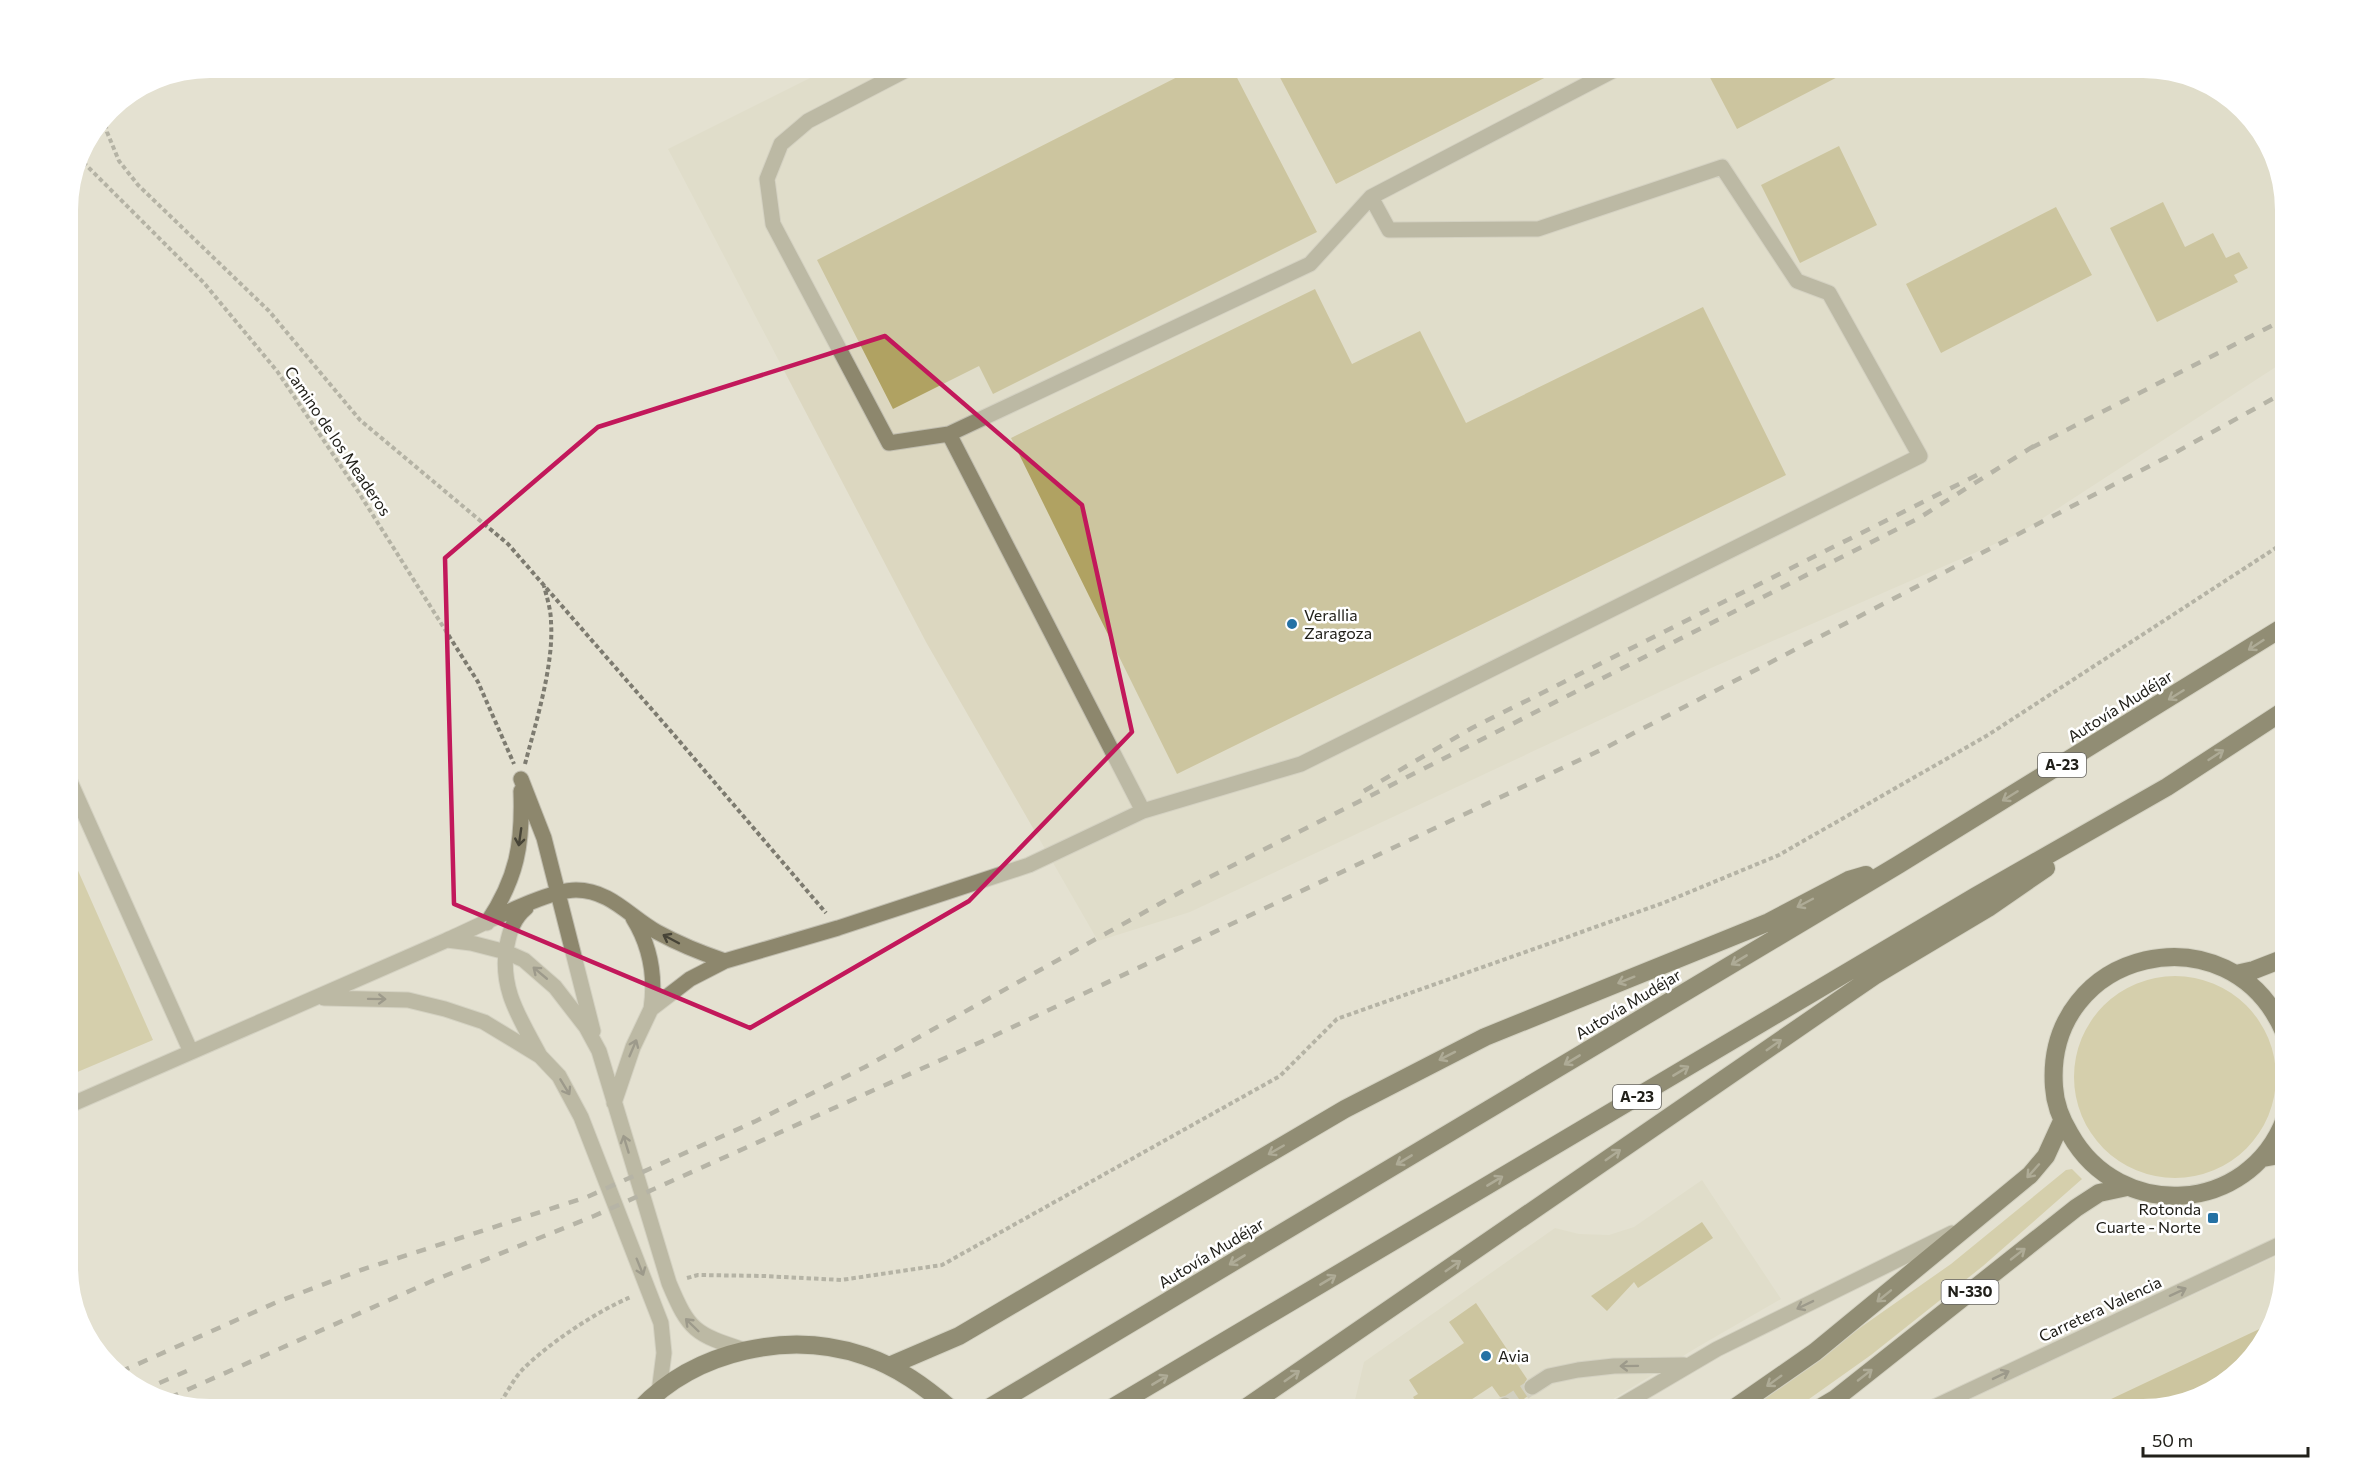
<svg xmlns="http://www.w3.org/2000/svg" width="2353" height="1477" font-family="Commissioner,sans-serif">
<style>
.built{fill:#dcd7c0}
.green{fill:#c4b87f}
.building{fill:#b0a262}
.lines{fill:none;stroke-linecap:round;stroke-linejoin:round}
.minor-tunnel{stroke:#bdbaac;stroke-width:15;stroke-dasharray:15 8;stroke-linecap:butt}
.minor-casing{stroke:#c1beb0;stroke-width:17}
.highway-casing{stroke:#c1beb0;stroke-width:20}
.path{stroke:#7d7b70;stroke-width:4;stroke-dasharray:4.5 3;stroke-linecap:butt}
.minor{stroke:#8d876d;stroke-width:15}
.highway{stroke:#2e2704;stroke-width:18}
.rail{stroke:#7e7c72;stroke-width:4.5;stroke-dasharray:10 10;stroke-linecap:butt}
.oneway{stroke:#6d684f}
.oneway2{stroke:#474437}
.marked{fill:none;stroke:#c2185b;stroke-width:4.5;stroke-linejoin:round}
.poi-dot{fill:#2471a4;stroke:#fff;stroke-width:2}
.labels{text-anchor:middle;stroke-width:5;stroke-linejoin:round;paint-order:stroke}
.shield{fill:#fff;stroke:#64635f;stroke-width:1.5}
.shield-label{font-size:15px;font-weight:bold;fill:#21201a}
.street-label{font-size:16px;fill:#21201a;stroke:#fff}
.poi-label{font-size:16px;fill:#21201a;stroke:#fff;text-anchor:start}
</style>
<rect width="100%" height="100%" fill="#e4e1d1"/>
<path class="built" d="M830,68H2143L2214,87L2266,139L2285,201V361L2020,533L1711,668L1190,912L1098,941L926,642L668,149Z
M1702,1180L1781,1299L1696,1348L1597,1409H1357L1355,1400L1364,1362L1555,1228L1579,1234L1609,1235L1634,1227Z
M2285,1252V1267L2266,1338L2214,1391L2143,1409H1950Z"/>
<path class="green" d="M68,848L153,1040L68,1076Z
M2074 1077a101 101 0 1 1 202 0a101 101 0 1 1-202 0Z
M2072,1169L2082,1179L1983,1266L1871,1355L1795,1409H1744L1951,1264L2066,1170Z"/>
<path class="building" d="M1195,68H1232L1317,232L993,394L979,366L893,409L817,260Z
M1275,68H1564L1336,184Z
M1705,68H1855L1737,129Z
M1839,146L1877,225L1800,263L1761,185Z
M2163,202L2185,247L2213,233L2226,258L2239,252L2248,268L2234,275L2238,282L2157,322L2110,228Z
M2056,207L2092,275L1941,353L1906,284Z
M1315,289L1352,364L1420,331L1466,423L1703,307L1786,475L1177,774L1011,438Z
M1702,1222L1713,1238L1638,1288L1634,1282L1607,1311L1591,1296Z
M1476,1303L1527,1379L1522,1388L1528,1396L1515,1405L1509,1396L1500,1397L1492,1386L1457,1409H1421L1413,1397L1418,1394L1409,1380L1464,1343L1449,1322Z
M2270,1324L2266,1338L2214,1391L2143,1409H2090Z"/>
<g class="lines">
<path class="minor-tunnel" d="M1505,1405L1532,1387"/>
<g class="minor-casing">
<path id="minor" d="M910,68L808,121L781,144L767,179L773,224L889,443L949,434L1310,264L1371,197L1618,68
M68,777L191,1052
M521,779L544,838L593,1031
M1143,811L1301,764L1920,456L1829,293L1797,281L1722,167L1538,229L1389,230L1371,197
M526,908C514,918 510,930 507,945C499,989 520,1018 540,1056
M633,918C651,947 656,976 651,1009
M487,923C517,878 523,844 521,791
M447,940C478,927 546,890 576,890C610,890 630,917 657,932C679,944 701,953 725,961
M324,998L408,1000L445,1009L484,1022L540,1056L559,1076L581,1117L661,1323L664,1353L659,1392
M614,1103L633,1047L651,1009L690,979L725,961L838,928L1029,865L1143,811L949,434
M68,1106L447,940L471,943L506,952L524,960L555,987L586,1027L599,1051L669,1283C689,1331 695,1334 744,1350
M1532,1387L1549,1376L1578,1370L1614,1366L1684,1365
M1498,1409L1505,1405
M1615,1409L1717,1349L1952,1233
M1930,1409L2285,1242"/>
</g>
<g class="highway-casing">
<path id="highway" d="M2236,974L2254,970L2285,958
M2285,1034C2231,905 2044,949 2054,1087C2055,1104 2062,1121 2070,1134C2119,1222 2249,1215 2285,1119
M2263,1158L2285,1154
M889,1366L959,1336L1345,1109L1485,1037L1769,922L1849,880L1866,875
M640,1409C696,1350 789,1330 865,1356C898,1367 925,1387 951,1409
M987,1409L1898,865L2285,626
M1110,1409L1976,896L2167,787L2285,710
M1244,1409L1874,976L1988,908L2046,868
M1733,1409L1815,1352L2030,1175L2046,1156L2062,1121
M1818,1409L1835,1399L2076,1208L2099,1193L2127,1187"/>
</g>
<path class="path" d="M104,117L107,132L119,161L138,185L269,311L360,420L508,544L675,736L826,913
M78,157L204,283L277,371L359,493L478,682L514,764
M525,764C536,722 554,665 551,622C551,610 547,598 544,586
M687,1278L698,1275L764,1276L841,1280L942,1265L1280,1076L1337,1019L1663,903L1779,855L1988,735L2285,542
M496,1409C505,1397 512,1381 522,1370C549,1343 597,1311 631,1297"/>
<use href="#minor" class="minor"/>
<use href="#highway" class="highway"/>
<path class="rail" d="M2031,448L2285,319
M1364,791L1472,728L1977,475
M120,1372L277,1302L361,1270L587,1197L756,1121L865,1067L1188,888L1919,518L2037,444
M141,1391L189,1370
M169,1398L432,1281L594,1216L983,1041L1605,748L2169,456L2285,392"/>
</g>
<defs><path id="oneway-shaft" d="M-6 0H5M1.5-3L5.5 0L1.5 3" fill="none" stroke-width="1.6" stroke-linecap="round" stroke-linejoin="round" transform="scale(1.5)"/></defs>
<g class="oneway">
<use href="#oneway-shaft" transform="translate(2256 645) rotate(147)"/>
<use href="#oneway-shaft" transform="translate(2176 695) rotate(148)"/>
<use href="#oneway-shaft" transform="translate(2216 755) rotate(-33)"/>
<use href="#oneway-shaft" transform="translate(2010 796) rotate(148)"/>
<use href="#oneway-shaft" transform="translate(1805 903) rotate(152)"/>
<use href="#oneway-shaft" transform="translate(1739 960) rotate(149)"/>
<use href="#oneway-shaft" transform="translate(1626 980) rotate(158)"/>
<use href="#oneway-shaft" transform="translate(1774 1045) rotate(-35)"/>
<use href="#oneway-shaft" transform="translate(1447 1056) rotate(153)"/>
<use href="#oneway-shaft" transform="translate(1572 1060) rotate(149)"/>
<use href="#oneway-shaft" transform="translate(1681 1071) rotate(-31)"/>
<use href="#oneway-shaft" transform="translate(1276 1150) rotate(150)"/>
<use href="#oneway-shaft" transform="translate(1613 1155) rotate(-35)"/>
<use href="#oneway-shaft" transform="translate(1404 1160) rotate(149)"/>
<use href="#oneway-shaft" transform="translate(2033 1171) rotate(132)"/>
<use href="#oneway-shaft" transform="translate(1495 1181) rotate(-31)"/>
<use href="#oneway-shaft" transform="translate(2018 1254) rotate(-38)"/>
<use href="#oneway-shaft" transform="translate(1237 1260) rotate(149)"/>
<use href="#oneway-shaft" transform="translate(1453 1266) rotate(-35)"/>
<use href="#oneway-shaft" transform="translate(1328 1280) rotate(-31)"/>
<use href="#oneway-shaft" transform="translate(1884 1296) rotate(141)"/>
<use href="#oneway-shaft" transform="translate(1865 1375) rotate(-38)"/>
<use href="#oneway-shaft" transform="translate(1292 1376) rotate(-35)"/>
<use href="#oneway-shaft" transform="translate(1160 1380) rotate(-31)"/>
<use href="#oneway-shaft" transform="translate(1774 1381) rotate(144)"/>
</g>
<g class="oneway2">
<use href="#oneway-shaft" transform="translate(520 837) rotate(98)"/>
<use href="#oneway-shaft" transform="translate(671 939) rotate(-152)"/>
<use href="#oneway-shaft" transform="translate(540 973) rotate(-140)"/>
<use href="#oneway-shaft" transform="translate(377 999) rotate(1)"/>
<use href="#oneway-shaft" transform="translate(633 1048) rotate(-67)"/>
<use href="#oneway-shaft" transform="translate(565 1087) rotate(59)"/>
<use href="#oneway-shaft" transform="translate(626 1144) rotate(-107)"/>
<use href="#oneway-shaft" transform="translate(640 1267) rotate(68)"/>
<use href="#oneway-shaft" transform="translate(2178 1292) rotate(-25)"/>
<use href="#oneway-shaft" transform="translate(1805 1305) rotate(154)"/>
<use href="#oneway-shaft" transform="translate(692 1325) rotate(-136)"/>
<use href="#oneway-shaft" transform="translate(1629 1366) rotate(179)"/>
<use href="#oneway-shaft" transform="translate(2001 1375) rotate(-26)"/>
</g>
<path d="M0 0H2353V1477H0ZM885,336L1082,505L1132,732L969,901L750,1028L454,904L445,558L598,427Z" fill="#e4e1d1" fill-opacity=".55" fill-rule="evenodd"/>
<path class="marked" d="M885,336L1082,505L1132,732L969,901L750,1028L454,904L445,558L598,427Z"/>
<g class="poi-dot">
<circle cx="1292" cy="624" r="6"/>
<rect x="2207" y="1212" width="12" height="12" rx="3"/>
<circle cx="1486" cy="1356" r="6"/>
</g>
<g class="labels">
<g class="shield">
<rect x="2038" y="753" width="48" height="24" rx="4.5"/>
<rect x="1613" y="1085" width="48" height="24" rx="4.5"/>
<rect x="1941.5" y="1280" width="57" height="24" rx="4.5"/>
</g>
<g class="shield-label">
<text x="2062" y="770">A-23</text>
<text x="1637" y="1102">A-23</text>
<text x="1970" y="1297">N-330</text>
</g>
<g class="street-label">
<text transform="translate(338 441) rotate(56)" y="6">Camino de los Meaderos</text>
<text transform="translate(2120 706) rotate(-32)" y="6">Autovía Mudéjar</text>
<text transform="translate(1628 1004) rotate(-31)" y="6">Autovía Mudéjar</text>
<text transform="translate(1211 1253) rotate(-31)" y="6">Autovía Mudéjar</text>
<text transform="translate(2100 1309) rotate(-25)" y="6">Carretera Valencia</text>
</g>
<g class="poi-label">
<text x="1304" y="621">Verallia<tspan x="1304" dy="18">Zaragoza</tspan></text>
<text x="2201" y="1215" text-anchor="end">Rotonda<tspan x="2201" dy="18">Cuarte - Norte</tspan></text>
<text x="1498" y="1362">Avia</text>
</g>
</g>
<path d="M0 0H2353V1477H0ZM210 78H2143A132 132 0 0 1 2275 210V1267A132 132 0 0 1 2143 1399H210A132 132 0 0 1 78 1267V210A132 132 0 0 1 210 78Z" fill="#fff" fill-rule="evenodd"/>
<path d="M2143 1447v9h165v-9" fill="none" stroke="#21201a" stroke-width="3"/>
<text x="2152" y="1447" font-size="18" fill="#21201a" stroke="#ffffff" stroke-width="4.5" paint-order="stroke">50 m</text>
</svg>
